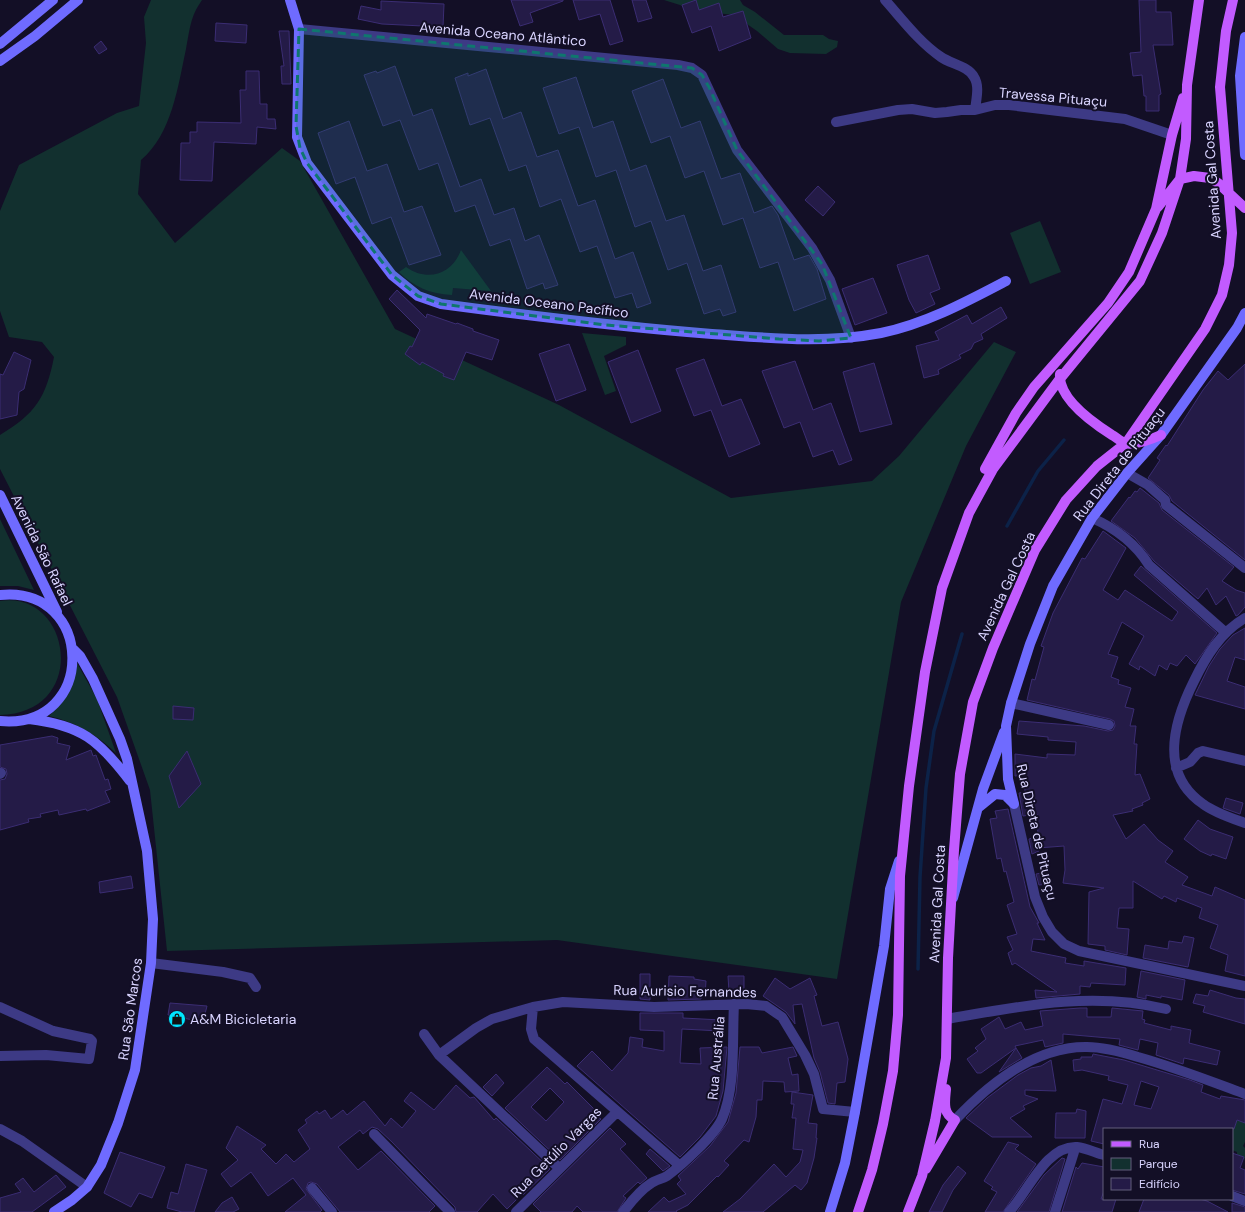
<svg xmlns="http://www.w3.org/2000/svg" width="1245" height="1212" font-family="'DM Sans',sans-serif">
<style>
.green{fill:#12302f}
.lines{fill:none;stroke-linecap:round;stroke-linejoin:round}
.stream{stroke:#0c2248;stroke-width:3.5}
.building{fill:#241b47;stroke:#3b2d73;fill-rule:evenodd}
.street{stroke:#3d3a85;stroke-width:10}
.secondary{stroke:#6f6bff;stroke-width:10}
.primary{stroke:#c25bff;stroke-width:10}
.marked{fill:#0f766e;fill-opacity:0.2;stroke:#0f766e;stroke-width:3;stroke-dasharray:8 5;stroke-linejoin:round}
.labels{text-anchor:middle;stroke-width:4;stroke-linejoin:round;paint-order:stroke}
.street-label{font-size:14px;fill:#d9d4ff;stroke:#130f26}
.poi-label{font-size:14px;fill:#d9d4ff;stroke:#130f26;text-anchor:start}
</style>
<rect width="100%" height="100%" fill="#130f26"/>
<path class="green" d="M151,0H202C190,17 190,29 186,49C178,86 172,134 141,160L138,194L175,243L282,148L300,161L395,329L559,405L731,498L872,481L899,456L994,342L1016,352L966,446L901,602L837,979L557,940L167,951L150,790L117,697L0,469V435C35,414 46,398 54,357L42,342L9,337L0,311V211L19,165L117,113L139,106L146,43L144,17Z
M664,0H740L743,5L755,12L784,35H823L829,39L838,41L837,47L826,54L790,53L778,49L757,31L734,15L699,11Z
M1040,221L1061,272L1030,284L1010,233Z
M461,250L491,291L453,288L452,295C430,294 414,287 399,272L406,267C427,282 452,275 461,250Z
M582,333L626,337V345L604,356L616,391L605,395Z
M0,519L34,590L18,586H0Z
M0,601C72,590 90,713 0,715Z
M77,663L97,699L116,753C96,734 75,722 49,716C65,701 74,684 77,663Z
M1228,1117L1245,1123V1142L1243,1146L1245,1148V1161L1244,1157L1237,1155V1152L1232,1150V1129H1224Z"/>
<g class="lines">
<path class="stream" d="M1007,526L1038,471L1064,440
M918,969L920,877L926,788L934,731L962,634"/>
</g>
<path class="building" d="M511,0H563V1L530,13L533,22L520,26Z
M573,0H610L623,41L610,45L600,14L579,20Z
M632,0H646L652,18L638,22Z
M696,0L699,10L719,3L723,17L743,11L751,38L719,51L711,26L692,33L682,5Z
M1139,0H1156V12H1171L1173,45H1153L1161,94L1159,95V111H1146V96H1144L1142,75L1133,76L1130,53L1141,52Z
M381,1L444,4L443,27L382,24L358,19L361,6L381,10Z
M216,23L247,25L246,43L215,41Z
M279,31H289L291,84H282L281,66H284Z
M101,41L107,49L99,54L94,47Z
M395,66L413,116L432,109L460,187L481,179L494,215L514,208L525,241L539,235L558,285L545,289L543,283L527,289L510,239L490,246L475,205L455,212L438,163L419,170L400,120L383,126L364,75L376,71L377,73Z
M486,69L503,119L521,112L537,157L558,150L578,206L595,200L615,259L633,252L651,303L637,308L632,293L615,298L597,246L580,252L561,199L540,207L526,165L509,171L490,118L470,125L455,78L468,73V76Z
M246,71H259L260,104H267V119H275L276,129L257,127L256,144L214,142L212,181L180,180L181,143H190V132H197V122L241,123L240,90H246Z
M576,77L593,128L613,121L630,171L646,165L666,221L684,215L703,271L721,265L736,312L723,316L720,309L704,314L687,263L668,270L651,221L635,227L616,170L596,177L579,127L559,134L543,88Z
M663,79L681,128L700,121L721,179L740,173L754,213L772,206L778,215L794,260L809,255L817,269L826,299L794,311L778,262L760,268L743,218L723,225L704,171L685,178L670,136L651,143L632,91Z
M349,121L367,171L387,164L404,212L422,206L441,255L409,265L391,217L372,224L355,177L336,184L318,133Z
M818,186L835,202L823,216L805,200Z
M928,255L940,289L930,293L935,304L916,313L909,300L897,265Z
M873,278L887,313L855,325L842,289Z
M397,290L426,318L427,314L456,324L457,323L473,329V331L499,340L492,360L466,352L454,380L443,376L444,374L422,362L420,365L405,354L410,346L412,347L420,330L389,299Z
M1001,307L1007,318L981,334L983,339L974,343L971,349L959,355L961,358L938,370L939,374L924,378L916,346L939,340L935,332L967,315L972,324Z
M569,344L586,390L556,401L539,354Z
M638,350L661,411L631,423L608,362Z
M14,352L31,360L24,389L19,392L17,415L0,419V374L3,375Z
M704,359L722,406L741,399L760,444L729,457L711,410L694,416L676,369Z
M795,361L813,410L831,403L852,460L839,465L833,450L813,457L800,422L784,428L762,371Z
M874,363L892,424L860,432L843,372Z
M1245,364V560L1172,501L1169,495L1148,478L1160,460L1157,458L1166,445L1167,446L1203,390L1218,371L1228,380Z
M1140,488L1159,503L1162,510L1234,567L1222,581L1236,590L1245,593V607L1238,615L1236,616L1226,596L1216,605L1207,588L1198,599L1154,561L1135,538L1111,521L1129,497L1130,498L1135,491L1137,492Z
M1103,531L1126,548L1103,590L1118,600L1125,590L1172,621L1178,612L1134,575L1141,566L1217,633L1195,664L1186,655L1177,666L1170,663L1167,670L1159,665L1155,676L1140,666L1139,670L1129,664L1144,636L1122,622L1108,654L1118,657L1111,677L1119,680L1118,684L1131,688L1125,707L1134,709L1130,726H1136L1134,744H1137L1135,775L1140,774L1150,799L1142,803L1143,805L1132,809L1133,811L1113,815L1126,839L1144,824L1158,840L1173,851L1165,862L1188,877L1182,885L1212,896L1215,887L1245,900V976L1225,971L1228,955L1210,948L1218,925L1199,918L1202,908L1177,898L1176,902L1164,896L1162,899L1133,881V908H1119L1117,928L1129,929L1127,955L1105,950V946L1088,944L1089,892L1104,888L1063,883L1065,870L1064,846L1038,848L1039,851L1032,854L1029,839L1038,836L1037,814L1023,816L1019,793L1025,792L1024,775L1015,776V754L1047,758V754L1075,755L1076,742L1048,740V737L1017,734L1019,721L1084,726L1108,731L1113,730L1115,726L1114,721L1110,719L1027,700L1032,679L1035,680L1044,647L1041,646L1053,613L1082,558L1085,559Z
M1245,628V660L1235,657L1227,681L1245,687V709L1195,695L1209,666L1220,649L1233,635Z
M173,706L194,708L193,720L173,719Z
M52,736L58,738L57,743L70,746L66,760L91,750L93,756L96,755L105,780L108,779L111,789L105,791L110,802L87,811L86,809L59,815L58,810L40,814L41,817L28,819L29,822L0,830V780L5,779L7,774L6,769L0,767V745Z
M187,751L201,784L179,808L169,776Z
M1226,798L1243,803L1240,814L1223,808Z
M1008,809L1030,907L1039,923H1037L1045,940L1033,939L1031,951L1066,958L1065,963L1084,966V961L1126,968L1125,985L1091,983L1090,987L1080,986V994L1036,998L1035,990L1057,992L1015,963L1012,965L1008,953L1013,950L1007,937L1017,934L1007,905L1014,902L1006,871L1004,872L1001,858L997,859L990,819L997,818L995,811Z
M1198,820L1210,829L1233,837L1226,859L1212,854L1211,856L1200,851L1184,839Z
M1047,872L1048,884L1039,885L1036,874Z
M131,876L133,888L100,893L99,882Z
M1184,936L1194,938L1188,967L1143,958L1145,945L1168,949L1169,941L1182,943Z
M1141,971L1185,980L1182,1000L1161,996V998L1146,995V999L1137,997Z
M640,974H650V1000L640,999Z
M669,976L694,977V979L706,981L705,996H701V999L668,1000Z
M728,976H744V991L729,992Z
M775,978L790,989L810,978L817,995L814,996L822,1026L838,1022L848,1059L845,1082L837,1083L835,1104L828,1103L820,1072L814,1058L802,1004L793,1005L795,1024L786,1012L763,996Z
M1210,990L1236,998L1245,999V1024L1203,1012L1205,1006L1193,1003L1196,994L1208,996Z
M170,1003L207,1006L203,1022L168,1015Z
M1080,1008H1087V1017H1111L1112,1008L1143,1011L1142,1019L1145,1020L1144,1023L1171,1030V1026L1191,1030L1189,1043L1220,1051L1217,1065L1184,1058L1183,1064L1156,1055L1158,1043L1140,1039L1138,1050L1119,1045L1120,1039L1063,1034V1043L1045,1047L1043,1040L1015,1046L1016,1048L981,1073H977L967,1059L978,1051L975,1048L986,1039L981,1029L999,1017L1005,1029L1021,1022L1025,1030L1043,1026L1040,1011Z
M640,1013H683V1018L721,1020V1031L682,1029L680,1063L701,1064L700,1048L727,1047L723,1091L716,1116L700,1137L680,1157L577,1066L592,1051L612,1071L628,1053L630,1037L643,1039L642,1047L664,1051V1031L640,1030Z
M740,1047H759L762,1053L793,1047L797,1056L788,1058L792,1075L798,1074L799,1091L785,1092L784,1082L763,1081L762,1100H757L756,1117L749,1142L744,1140L724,1161L729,1165L718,1177L717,1176L688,1205L676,1211L677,1212H648L664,1197L669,1202L686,1194L677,1184L681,1180L678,1176L710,1146L728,1122L736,1093Z
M1016,1048L1022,1058L999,1072Z
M1093,1054L1124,1060L1190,1080L1203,1085L1201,1092L1220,1099L1221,1096L1245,1100V1123L1237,1120L1234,1129H1104V1144L1091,1141L1103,1099L1122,1104L1128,1085L1108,1080L1109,1076L1082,1070L1074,1071L1073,1060L1081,1059V1057H1092ZM1141,1081L1159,1087L1151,1109L1134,1105Z
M1051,1060L1056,1091L1025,1090V1095L1038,1099L1023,1106L1025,1109L1010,1118L1032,1137H992L966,1118L987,1098L1018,1075L1031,1068L1041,1066Z
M547,1067L565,1084L567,1082L599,1114L597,1116L601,1119L560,1160L505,1108ZM550,1088L564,1102L546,1121L531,1107Z
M496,1074L504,1083L492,1096L483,1087Z
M456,1085L470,1098L474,1097L494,1120L496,1118L550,1169L523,1195L522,1194L507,1209L493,1194L477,1212H456L455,1207L392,1142L378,1129L372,1127L363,1134L360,1130L338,1147L358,1170L381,1151L435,1206L429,1212H340L317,1184L311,1182L308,1183L306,1189L322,1210L320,1212H285L306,1195L293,1178L268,1196L251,1172L231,1187L221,1174L238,1160L226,1148L237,1126L266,1145L261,1149L276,1164L286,1154L294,1162L310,1149L298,1130L307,1123L305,1120L317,1111L319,1114L325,1110L331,1119L343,1110L347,1115L364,1101L385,1126L391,1118L402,1128L416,1111L404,1101L411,1092L434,1110Z
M792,1092L813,1095L808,1123L817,1124L816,1138H817L814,1158L807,1183L801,1190L795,1185L763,1212H723L740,1199L774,1164L786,1177L800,1162L803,1150L793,1149L796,1118H792L794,1104H791Z
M1077,1109L1086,1111L1085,1138H1055L1056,1113H1076Z
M610,1128L626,1144L620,1149L647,1178L640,1184L638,1182L623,1196L626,1198L617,1212H583L577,1206L572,1212H541L533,1204Z
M1008,1142L1019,1145L1015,1149L1036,1164L1003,1212H985L997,1192L991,1189L993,1187L984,1181Z
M650,1149L670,1166L663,1171L646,1154Z
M120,1152L165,1167L152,1198L139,1193L131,1207L104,1193Z
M1232,1153L1244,1157L1240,1168L1245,1170V1194L1232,1190Z
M1062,1158L1065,1159L1049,1212H1017L1044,1175Z
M1082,1163L1104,1167V1191L1101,1199H1116L1112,1212H1062L1076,1167L1078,1169Z
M186,1164L207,1170L194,1212H182L167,1208L171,1192L178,1194Z
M958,1166L966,1173L953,1190L942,1212H929L943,1185Z
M56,1175L66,1187L32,1212H0V1198L21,1192L15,1184L23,1178L34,1192Z
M232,1197L239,1209L233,1212H215L222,1203Z
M1144,1199H1200L1207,1201L1228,1212H1139Z
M1232,1203L1245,1207V1212H1232Z"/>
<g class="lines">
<path class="street" d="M885,0C902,19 919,42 941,57C951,64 968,66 974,77C980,86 976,100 975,110
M299,29C425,42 552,52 678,65L692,68L702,75L737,150L812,248L830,280L851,338
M836,122L898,110L912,109L935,113L947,112L961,110H975L995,105H1009L1125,119L1172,135
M1127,473L1148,485L1165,500L1166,505L1245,568
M1092,518C1115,528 1135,543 1149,565L1225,632
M1245,618C1221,632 1206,656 1194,681C1174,721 1158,773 1203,804C1215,813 1231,818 1245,823
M1011,703L1109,725
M1176,768L1190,762L1198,753L1203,751L1245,761
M0,774L1,773
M1014,804L1035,897L1043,917L1052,932L1064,944L1079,951L1245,986
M151,963L223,972L250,978L256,987
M0,1007L53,1031L90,1039L92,1041L89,1059L46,1055L0,1056
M533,1007L531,1029L534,1039L679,1165
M947,1019C1021,1006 1092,991 1166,1009
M424,1034L439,1055L559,1168
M439,1055L476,1028L492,1019L533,1007L563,1002L654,1007L746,1004L766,1006L782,1017L805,1055L814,1074L823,1109L855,1112
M955,1120C989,1084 1035,1046 1087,1047C1105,1047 1122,1052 1138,1057C1174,1067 1210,1081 1245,1094
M0,1129L22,1141L87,1187
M374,1134L450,1212
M312,1188L332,1212
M1232,1196L1245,1201
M516,1212L617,1112
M623,1212C631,1202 639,1191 650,1184C655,1180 662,1179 667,1176C682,1165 714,1136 722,1119C736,1087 732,1039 734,1004
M1009,1212C1028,1192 1046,1145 1077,1147C1086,1148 1096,1153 1104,1155
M1055,1212L1074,1152L1070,1148"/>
<path class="secondary" d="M290,0L299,29L297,137L307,163L392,275L418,296L441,304C531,316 621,327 712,334C770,338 823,344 881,333C925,324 966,302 1006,281
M1245,37L1240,76L1245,155
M0,44L53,0
M0,61L35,36L78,0
M0,495L57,612
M0,595C95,585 98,730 0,721
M29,719C81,725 99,740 130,781
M1014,804L1008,779L1006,726L1011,703L1030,644L1053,586L1092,518L1127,473L1161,435L1237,328L1245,313
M979,807L995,794L1005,795L1014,804
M953,898L983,789L1004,732
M54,1212L72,1200L87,1187L101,1165L118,1123L135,1070L151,963L153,919L147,851L127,759L120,739L93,679L80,656L73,649
M830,1212L845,1163L855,1112L884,946L890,889L899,861"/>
<path class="primary" d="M1158,207L1180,179L1194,176L1210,178L1218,183L1245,208
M1060,374C1058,399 1093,423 1112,435C1116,437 1121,442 1125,443C1135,446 1152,439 1161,435
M985,469L1016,413L1034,387L1108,303L1129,272L1156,209L1172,135L1183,98
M926,1169L955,1120C942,1114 945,1101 946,1089
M858,1212L872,1170L883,1124L893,1071L898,1015L900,876L909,786L925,672L942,588L969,513L993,469L1059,380L1140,281L1162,233L1180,179L1186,139L1187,85L1199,0
M908,1212L922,1176L935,1121L946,1058L948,958L954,850L960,774L973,702L993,648L1035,550L1066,500L1097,466L1126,443L1205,329L1222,295L1229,265L1232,233L1220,87L1226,31L1233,0"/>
</g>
<path class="marked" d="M299,29L692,68L702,75L709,87L737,150L822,264L851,338L819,341L779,339L606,325L441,304L418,296L392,275L307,163L300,148L296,126Z"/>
<defs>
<g id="shop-disc" transform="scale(0.9)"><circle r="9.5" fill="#00e5ff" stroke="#130f26"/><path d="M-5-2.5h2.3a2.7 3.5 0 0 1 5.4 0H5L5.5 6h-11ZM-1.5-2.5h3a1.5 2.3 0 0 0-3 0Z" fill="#111"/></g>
</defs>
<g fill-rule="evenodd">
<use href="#shop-disc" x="177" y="1019"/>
</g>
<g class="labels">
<g class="street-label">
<text transform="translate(503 34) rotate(5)" y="5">Avenida Oceano Atlântico</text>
<text transform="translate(1053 97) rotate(5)" y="5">Travessa Pituaçu</text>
<text transform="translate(1212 180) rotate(-94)" y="5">Avenida Gal Costa</text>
<text transform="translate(549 303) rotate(7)" y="5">Avenida Oceano Pacífico</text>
<text transform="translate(1119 464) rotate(-52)" y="5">Rua Direta de Pituaçu</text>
<text transform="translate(42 550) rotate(64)" y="5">Avenida São Rafael</text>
<text transform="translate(1006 586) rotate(-65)" y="5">Avenida Gal Costa</text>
<text transform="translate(1037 832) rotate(77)" y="5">Rua Direta de Pituaçu</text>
<text transform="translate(937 904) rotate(-87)" y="5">Avenida Gal Costa</text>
<text transform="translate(685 991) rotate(1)" y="5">Rua Aurisio Fernandes</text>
<text transform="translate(130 1009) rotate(-82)" y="5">Rua São Marcos</text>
<text transform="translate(716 1058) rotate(-85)" y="5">Rua Austrália</text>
<text transform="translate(556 1152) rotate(-45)" y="5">Rua Getúlio Vargas</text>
</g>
<g class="poi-label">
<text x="190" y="1024">A&amp;M Bicicletaria</text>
</g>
</g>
<rect x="1103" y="1128" width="130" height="72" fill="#130f26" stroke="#625e7d"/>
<rect x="1111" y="1141" width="20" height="6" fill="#c25bff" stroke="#625e7d"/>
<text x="1139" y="1148" font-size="12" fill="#d9d4ff">Rua</text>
<rect x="1111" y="1158" width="20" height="12" fill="#12302f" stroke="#625e7d"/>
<text x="1139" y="1168" font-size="12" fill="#d9d4ff">Parque</text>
<rect x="1111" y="1178" width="20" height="12" fill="#241b47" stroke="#625e7d"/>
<text x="1139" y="1188" font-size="12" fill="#d9d4ff">Edifício</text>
</svg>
